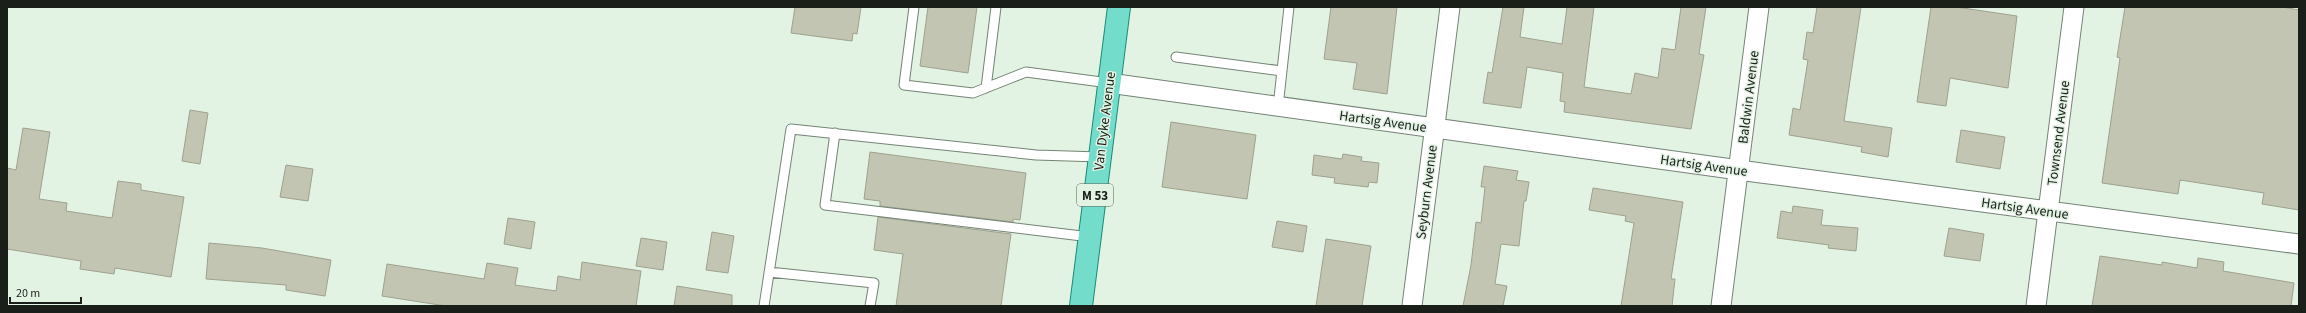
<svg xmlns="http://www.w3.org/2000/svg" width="2306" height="313" font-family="'Source Sans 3',sans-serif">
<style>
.building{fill:#c1c5b1;stroke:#9ea18e}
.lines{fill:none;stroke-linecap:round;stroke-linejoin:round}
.service-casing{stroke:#748375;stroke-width:11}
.minor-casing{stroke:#748375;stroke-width:21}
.primary-casing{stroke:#188a76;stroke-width:24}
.service{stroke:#fff;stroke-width:9}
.minor{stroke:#fff;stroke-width:19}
.primary{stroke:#74dcca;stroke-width:22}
.labels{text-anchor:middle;stroke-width:3;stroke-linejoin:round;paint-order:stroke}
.shield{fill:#e3f3e3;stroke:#565f56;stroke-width:1}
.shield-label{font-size:13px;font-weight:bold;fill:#1a1f1a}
.street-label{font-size:14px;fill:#1a1f1a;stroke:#e3f3e3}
</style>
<rect width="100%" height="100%" fill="#e3f3e3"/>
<path class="building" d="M795,7H861L857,34L853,33L852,41L791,33Z
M928,7H977L968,73L920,66Z
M1331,7H1397L1387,94L1353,89L1357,63L1324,59Z
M1503,7H1524L1520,37L1562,44L1567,7H1594L1584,87L1631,94L1635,73L1658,78L1662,48L1675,50L1681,7H1706L1699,54L1704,55L1691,129L1564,112L1565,102L1560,101L1563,73L1527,67L1521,108L1483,103L1488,72L1492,73Z
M1817,7H1861L1844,121L1892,128L1888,157L1861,152L1862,147L1789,135L1793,108L1800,110L1808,60L1803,59L1807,32L1813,33Z
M1931,7H1956L2017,16L2008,88L1950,78L1946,106L1917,102Z
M2125,7H2282L2299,10V210L2262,204L2264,193L2180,180L2178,194L2102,183L2120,58L2117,57Z
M190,110L208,113L200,164L182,161Z
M1171,122L1256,135L1247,199L1162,187Z
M23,128L50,132L39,199L67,203L66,211L112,218L118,181L141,184V190L184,197L171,277L115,268L114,274L80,269L81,261L7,249V168L16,170Z
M1961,130L2005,137L2000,169L1956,162Z
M870,152L1026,173L1020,220L1013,219V222L880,206V201L864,199Z
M1343,154L1362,157L1361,161L1379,163L1377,183L1369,182L1368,187L1334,183L1335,178L1312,175L1314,155L1342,159Z
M286,165L313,169L308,201L280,197Z
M1484,166L1518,171L1516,180L1529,182L1526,201H1524L1519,246L1501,244L1495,284L1507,286L1503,306H1463L1471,265L1476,222L1481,223L1485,187H1481Z
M1593,188L1683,202L1671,279H1675L1672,306H1621L1634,223L1625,221L1626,216L1589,210Z
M1793,206L1823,210L1821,225L1858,228L1856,251L1828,248L1829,245L1777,238L1781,211L1792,213Z
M878,217L1011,234L1001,306H896L903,254L874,250Z
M508,218L535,222L531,249L504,244Z
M1277,221L1307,226L1303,252L1272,247Z
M1949,228L1984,234L1980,261L1944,256Z
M712,232L734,236L728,273L706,270Z
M641,238L667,242L663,270L636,266Z
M1326,239L1371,246L1362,306H1316Z
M209,243L262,248L331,260L325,296L286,290V285L206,279Z
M2100,256L2162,265V262L2197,268L2198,258L2224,262L2223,271L2294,283L2291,306H2092Z
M582,262L641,271L636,306H446L382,296L387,264L484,279L487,263L518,268L515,285L556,291L558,276L580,280Z
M677,286L732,295V306H674Z"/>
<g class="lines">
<g class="service-casing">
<path id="service" d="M914,7L904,85L973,93L1026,72L1109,83
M1176,57L1282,71
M986,88L996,7
M1278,107L1289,7
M835,133L825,205L1090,237
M769,272L874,283L870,306
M764,306L791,129L1036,155L1100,157"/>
</g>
<g class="minor-casing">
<path id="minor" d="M1109,83L1761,173L2299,244
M1412,306L1450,7
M1721,306L1759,7
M2036,306L2074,7"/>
</g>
<g class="primary-casing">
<path id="primary" d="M1081,306L1119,7"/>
</g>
<use href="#service" class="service"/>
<use href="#minor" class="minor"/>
<use href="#primary" class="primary"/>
</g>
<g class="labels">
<rect class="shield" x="1077" y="184" width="36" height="22" rx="3"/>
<g class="shield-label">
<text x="1095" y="200">M 53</text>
</g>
<g class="street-label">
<text transform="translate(1748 97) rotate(-83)" y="5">Baldwin Avenue</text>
<text transform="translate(1104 121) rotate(-83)" y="5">Van Dyke Avenue</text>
<text transform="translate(1383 121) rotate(8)" y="5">Hartsig Avenue</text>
<text transform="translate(2058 133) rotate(-83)" y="5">Townsend Avenue</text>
<text transform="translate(1704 165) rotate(8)" y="5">Hartsig Avenue</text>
<text transform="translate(1426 192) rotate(-83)" y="5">Seyburn Avenue</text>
<text transform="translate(2025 208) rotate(8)" y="5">Hartsig Avenue</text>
</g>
</g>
<rect width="2306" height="313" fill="none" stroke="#1a1f1a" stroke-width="16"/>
<path d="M10 297v6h71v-6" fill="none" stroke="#1a1f1a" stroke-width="2"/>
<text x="16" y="297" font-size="12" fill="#1a1f1a" stroke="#e3f3e3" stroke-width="3" paint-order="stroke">20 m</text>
</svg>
